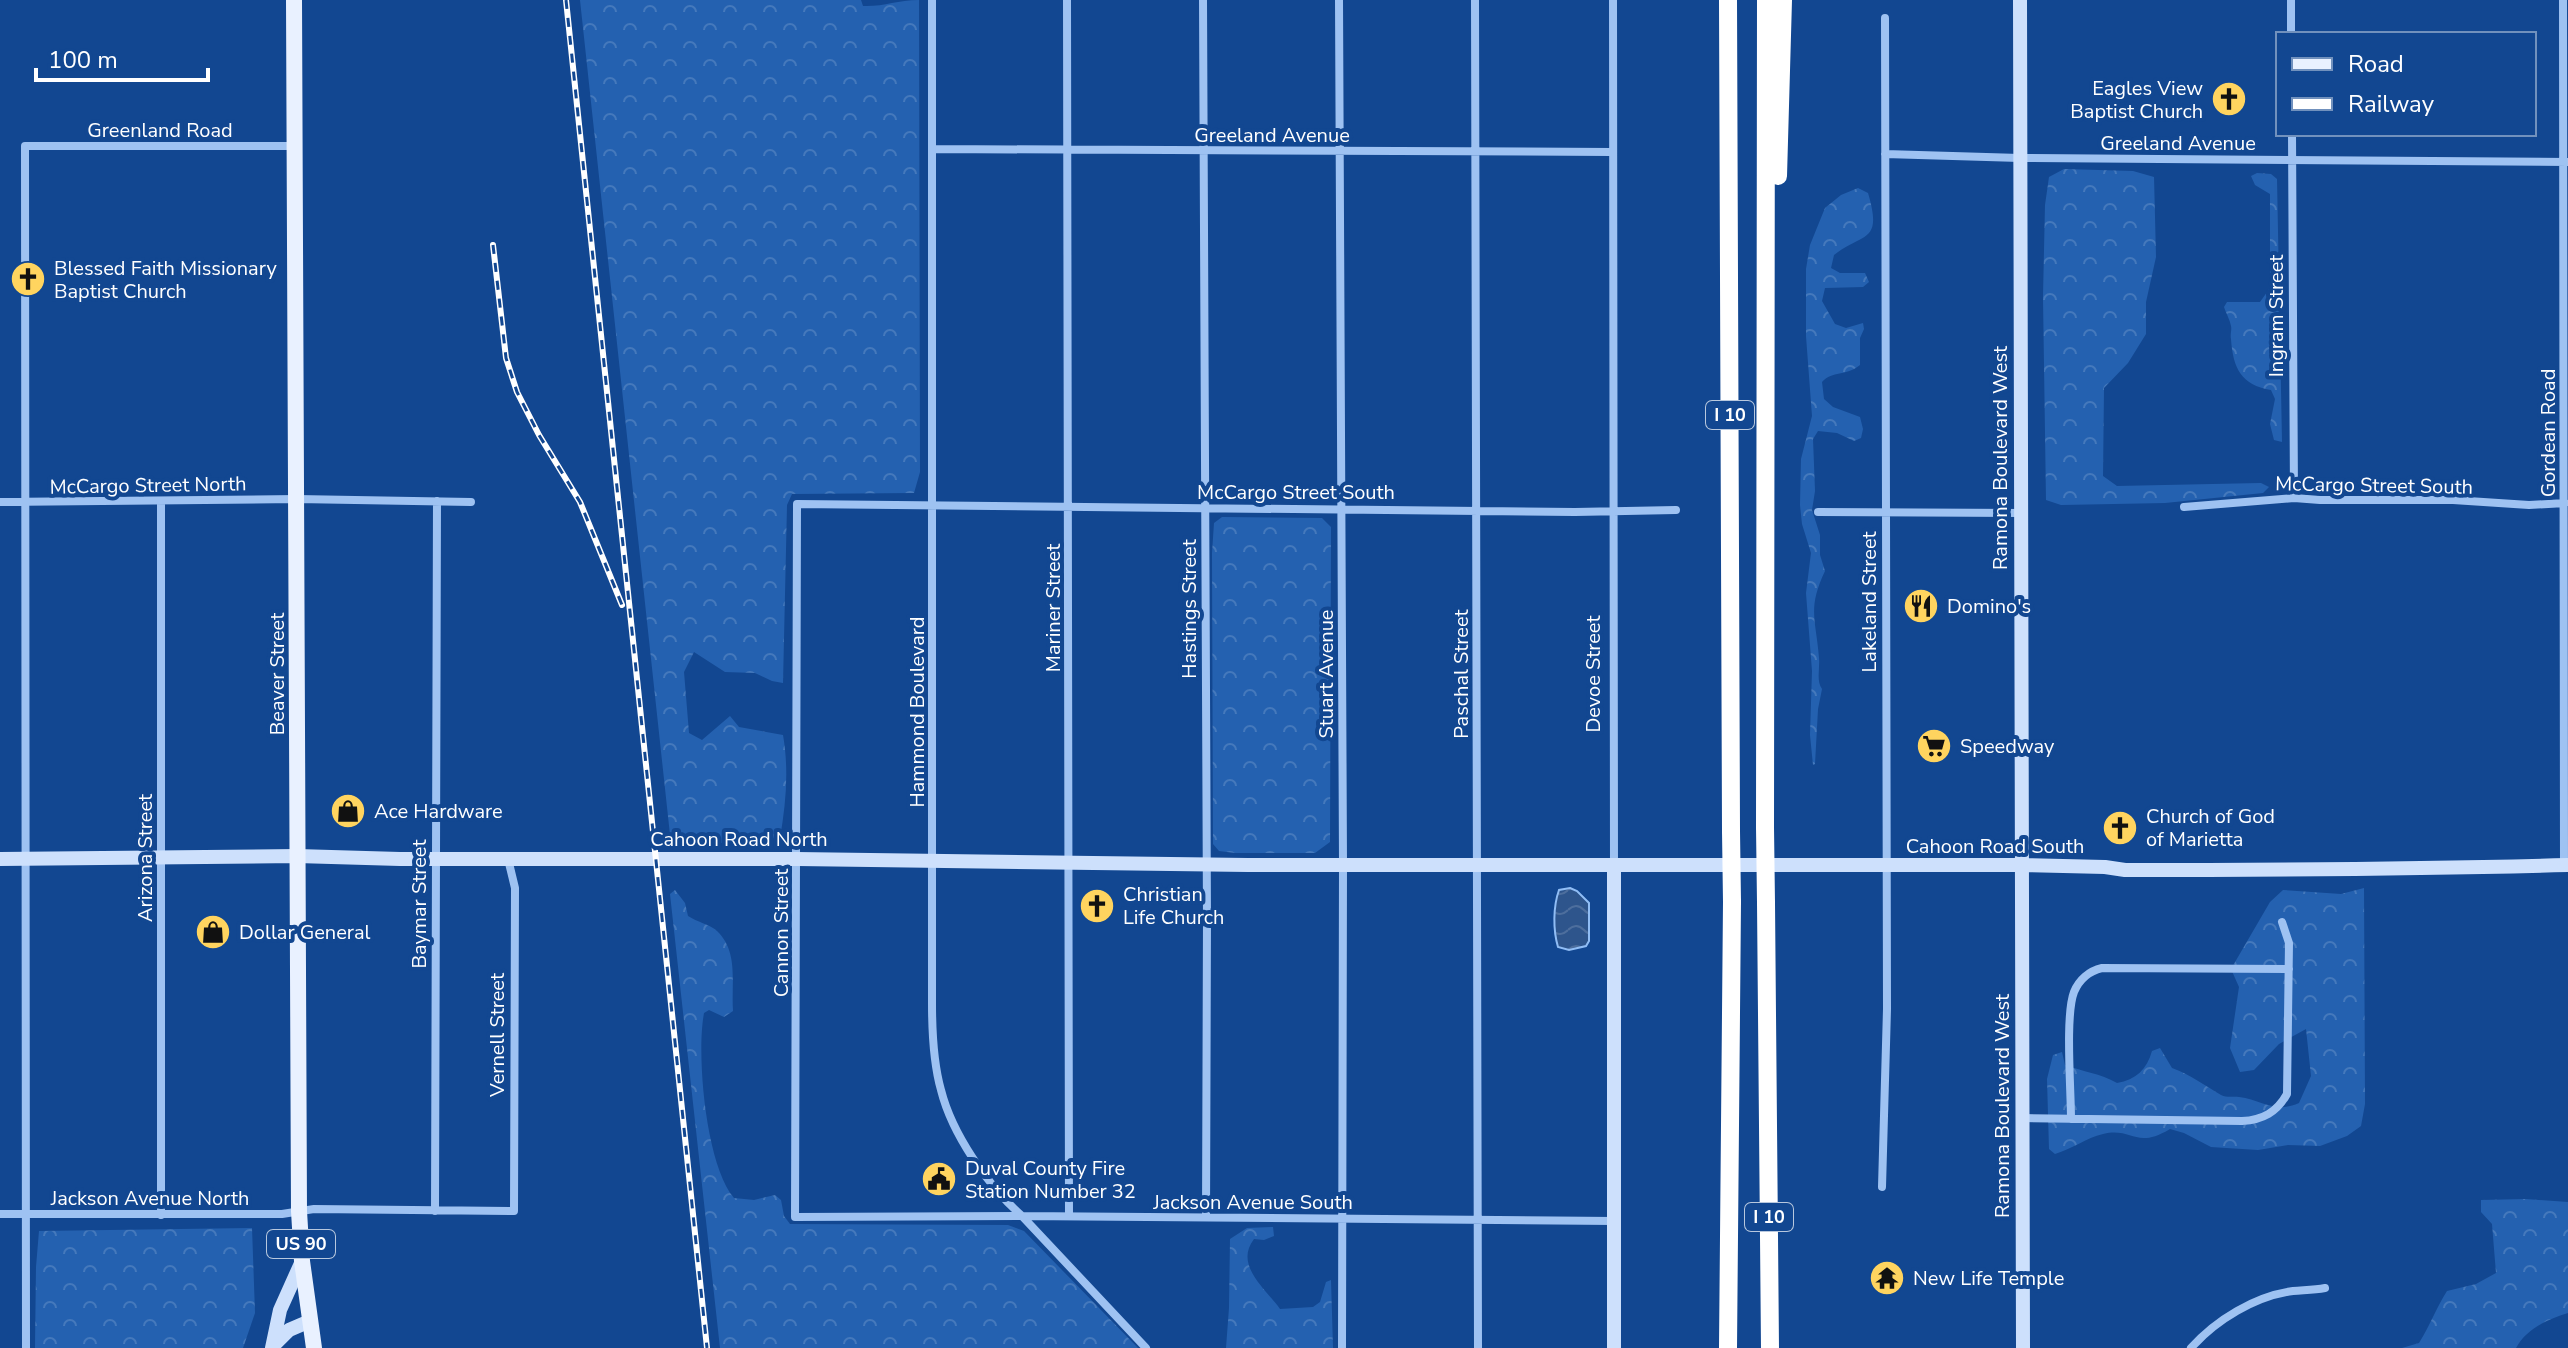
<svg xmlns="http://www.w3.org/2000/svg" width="2568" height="1348" font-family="'Nunito Sans',sans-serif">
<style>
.forest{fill:url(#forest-crowns)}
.water{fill:url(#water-waves);stroke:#90bdf5;stroke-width:2}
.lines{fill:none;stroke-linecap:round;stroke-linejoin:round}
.street{stroke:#9ec2f2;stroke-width:8}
.secondary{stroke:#cde0fc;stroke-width:14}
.primary{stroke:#e9f1ff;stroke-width:16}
.highway{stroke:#fff;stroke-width:18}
.rail-casing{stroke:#fff;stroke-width:6}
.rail{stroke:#124791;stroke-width:3;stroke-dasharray:9;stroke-linecap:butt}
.highway-bridge{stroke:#fff;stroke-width:18}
.labels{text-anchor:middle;stroke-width:8;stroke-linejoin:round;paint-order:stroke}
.shield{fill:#124791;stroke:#b8c8de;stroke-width:2}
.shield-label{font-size:18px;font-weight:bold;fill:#fff}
.poi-label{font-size:20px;fill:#fff;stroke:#124791;text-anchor:start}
.street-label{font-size:20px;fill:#fff;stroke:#124791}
</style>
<defs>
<pattern id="forest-crowns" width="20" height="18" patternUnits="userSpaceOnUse" patternTransform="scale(2)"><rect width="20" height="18" fill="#2461b0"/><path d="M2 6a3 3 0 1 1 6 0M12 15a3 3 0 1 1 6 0" fill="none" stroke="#4579bc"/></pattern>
<pattern id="water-waves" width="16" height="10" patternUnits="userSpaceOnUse" patternTransform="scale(2)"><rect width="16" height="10" fill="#2e558c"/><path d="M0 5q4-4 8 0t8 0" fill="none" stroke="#4d6e9d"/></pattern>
</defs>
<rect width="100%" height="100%" fill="#124791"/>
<path class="forest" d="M580,0H861L863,6C883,7 897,0 919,0L920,472L914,493L792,494L787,505L783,683L772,681L755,673L725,672L694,652L684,672L689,733L702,740L730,716L739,727L783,735C789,770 786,803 780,838L739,839L717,844H671Z
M2064,169L2133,171L2154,177L2156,257L2146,302V334L2128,363L2104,388L2103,476L2117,486L2261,483L2269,487L2263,493L2165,503L2061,505L2046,500L2043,297L2045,205L2049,177Z
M2257,173L2271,174L2277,179L2282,442L2274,440L2270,424L2275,399L2271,390C2241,385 2233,368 2231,339C2230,334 2232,330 2231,326C2230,320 2226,313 2224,307L2227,302H2260L2270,288V194L2255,185L2251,176Z
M1858,188L1868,193C1883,244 1863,232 1834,255L1831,268L1840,273H1865L1869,282L1863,287L1825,288L1822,301L1835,324L1846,328L1863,323L1864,329L1860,338V365C1845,377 1833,370 1822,382L1824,399L1833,407L1860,417L1863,429L1861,438L1854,441L1837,433L1818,431L1813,439L1815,491L1812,510L1820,535V555L1825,571C1807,609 1816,619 1819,658C1820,669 1816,680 1822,689L1818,709L1815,764L1813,765L1810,735L1812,671L1806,593L1811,553L1802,524L1800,505L1801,459L1812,416L1806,336V269L1810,245L1825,208L1841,195Z
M1222,517L1322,518L1331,527L1330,842L1315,853H1235L1219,851L1213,844L1212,553L1214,523Z
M2364,888L2365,1104L2361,1126L2347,1136L2320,1146L2288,1145L2258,1150L2211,1147L2184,1133L2170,1129C2135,1150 2133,1127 2103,1134C2086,1138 2072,1149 2055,1154L2049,1149L2047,1079L2053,1055L2062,1052L2065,1065C2083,1072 2100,1073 2117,1083C2136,1080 2147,1069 2152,1051L2160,1048L2172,1068C2191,1075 2204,1085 2221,1095C2227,1098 2233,1096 2239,1097C2263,1100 2274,1114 2299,1103L2311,1076L2306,1029L2279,1044L2254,1070L2240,1072L2230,1048L2239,987L2231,969L2270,902L2283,890L2341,894Z
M675,890L685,903L688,916C697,922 709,924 717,931C739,952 731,983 733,1011L724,1017L709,1010L704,1013C696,1055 706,1166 734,1198L754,1200L775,1195L781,1200L784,1216L790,1224L1008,1225L1024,1231L1138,1348H720L670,894Z
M2526,1199L2568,1202V1313C2548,1319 2526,1329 2516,1348H2402L2419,1343C2430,1326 2436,1308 2447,1291L2476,1284L2496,1273L2492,1224L2481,1212V1200Z
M1273,1227L1274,1236L1264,1240L1254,1239C1234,1265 1265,1288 1280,1309L1313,1307L1320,1302L1326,1282L1331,1280L1333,1348H1226L1229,1308L1230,1239L1247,1228Z
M252,1228L255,1313L243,1348H35L36,1267L39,1231Z"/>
<path class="water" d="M1570,888L1577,891L1589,903V941L1586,946L1569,950L1558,947C1553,930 1553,907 1559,890Z"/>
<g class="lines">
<path class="street" d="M932,0V1003C932,1032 933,1062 941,1090C952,1134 988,1186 1022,1216L1146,1348
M1067,0L1069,1216
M1203,0L1207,919L1206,1217
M1339,0L1343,864L1342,1348
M1475,0L1478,1348
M1613,0L1614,865
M2291,0V34
M2563,0L2564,865
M2292,134L2294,498
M933,149L1612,152
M1885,154L2020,158L2568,162
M0,502L297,499L471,502
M2184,507L2294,498L2320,500H2453L2529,505L2565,503
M1818,512L2021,513
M2022,1118L2242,1121C2263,1120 2277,1112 2287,1094L2289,943L2282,922
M2071,1119C2071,1090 2065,1015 2074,992C2079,980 2089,971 2102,968L2289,969
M1882,1187L1887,1009L1885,18
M435,1211L437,501
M0,1214H282L314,1209L514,1211L515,888L508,859
M161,1215V501
M1614,1221L1022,1216L795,1217L797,504L1575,512L1676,510
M26,1348L25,146H294
M2191,1348C2216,1320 2255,1296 2293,1291C2304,1290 2314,1290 2325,1288"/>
<path class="secondary" d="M2020,0L2023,1348
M0,859L297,856L400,859H797L1248,865H2020L2105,867L2125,870C2273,870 2420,869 2568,865
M274,1345L289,1330L310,1321
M272,1348L280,1310L302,1261
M1614,1348V865"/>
<path class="primary" d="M294,0L299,1211L302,1261L314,1348"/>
<path class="highway" d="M1728,0L1731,831
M1778,176L1783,0
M1765,827L1766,0
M1766,903L1770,1348
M1728,1348L1732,902"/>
<g class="rail-casing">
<path id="rail" d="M566,0L707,1348
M493,245L506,358L517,392L539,435L580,502L622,605"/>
</g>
<use href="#rail" class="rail"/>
<path class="highway-bridge" d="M1765,827L1766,903
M1731,831L1732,902"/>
</g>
<defs>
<g id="church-disc" transform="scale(1.8)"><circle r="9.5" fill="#ffd45f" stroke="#124791"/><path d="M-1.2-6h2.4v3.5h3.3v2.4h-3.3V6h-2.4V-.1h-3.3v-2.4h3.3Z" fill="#111"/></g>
<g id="restaurant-disc" transform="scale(1.8)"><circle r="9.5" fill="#ffd45f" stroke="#124791"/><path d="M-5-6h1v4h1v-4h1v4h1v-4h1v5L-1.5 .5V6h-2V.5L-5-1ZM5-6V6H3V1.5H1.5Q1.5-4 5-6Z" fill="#111"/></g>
<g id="supermarket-disc" transform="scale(1.8)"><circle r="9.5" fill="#ffd45f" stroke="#124791"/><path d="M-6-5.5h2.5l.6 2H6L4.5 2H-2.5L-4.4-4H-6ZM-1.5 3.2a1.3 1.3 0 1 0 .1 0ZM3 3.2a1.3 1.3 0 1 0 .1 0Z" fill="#111"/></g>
<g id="shop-disc" transform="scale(1.8)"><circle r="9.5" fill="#ffd45f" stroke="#124791"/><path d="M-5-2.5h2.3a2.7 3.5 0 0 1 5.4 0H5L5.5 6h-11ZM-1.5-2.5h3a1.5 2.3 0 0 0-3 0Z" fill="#111"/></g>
<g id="civic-disc" transform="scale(1.8)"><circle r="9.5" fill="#ffd45f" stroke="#124791"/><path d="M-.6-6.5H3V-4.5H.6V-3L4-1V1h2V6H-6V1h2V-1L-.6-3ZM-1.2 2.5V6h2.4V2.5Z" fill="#111"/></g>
<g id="temple-disc" transform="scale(1.8)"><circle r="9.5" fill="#ffd45f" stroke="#124791"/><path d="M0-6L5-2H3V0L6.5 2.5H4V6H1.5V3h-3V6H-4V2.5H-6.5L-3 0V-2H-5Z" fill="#111"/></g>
</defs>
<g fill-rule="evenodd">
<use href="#church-disc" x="2229" y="99"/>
<use href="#church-disc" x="28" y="279"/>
<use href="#restaurant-disc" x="1921" y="606"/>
<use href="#supermarket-disc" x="1934" y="746"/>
<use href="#shop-disc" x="348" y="811"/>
<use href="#church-disc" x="2120" y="828"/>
<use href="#church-disc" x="1097" y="906"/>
<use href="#shop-disc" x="213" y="932"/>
<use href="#civic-disc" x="939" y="1179"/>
<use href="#temple-disc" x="1887" y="1278"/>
</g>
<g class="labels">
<g class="shield">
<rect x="1706" y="401" width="48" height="28" rx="6"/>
<rect x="1745" y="1203" width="48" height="28" rx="6"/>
<rect x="267" y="1230" width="68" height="28" rx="6"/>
</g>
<g class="shield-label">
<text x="1730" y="421">I 10</text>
<text x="1769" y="1223">I 10</text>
<text x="301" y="1250">US 90</text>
</g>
<g class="poi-label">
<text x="2203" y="95" text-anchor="end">Eagles View<tspan x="2203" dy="23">Baptist Church</tspan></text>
<text x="54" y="275">Blessed Faith Missionary<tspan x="54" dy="23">Baptist Church</tspan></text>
<text x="1947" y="613">Domino's</text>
<text x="1960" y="753">Speedway</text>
<text x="374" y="818">Ace Hardware</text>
<text x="2146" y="823">Church of God<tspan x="2146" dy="23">of Marietta</tspan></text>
<text x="1123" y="901">Christian<tspan x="1123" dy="23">Life Church</tspan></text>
<text x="239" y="939">Dollar General</text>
<text x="965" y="1175">Duval County Fire<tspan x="965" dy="23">Station Number 32</tspan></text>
<text x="1913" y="1285">New Life Temple</text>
</g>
<g class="street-label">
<text x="160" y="137">Greenland Road</text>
<text x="1272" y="142">Greeland Avenue</text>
<text x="2178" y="150">Greeland Avenue</text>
<text transform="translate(2276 316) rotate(-90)" y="7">Ingram Street</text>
<text transform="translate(2548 433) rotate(-90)" y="7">Gordean Road</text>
<text transform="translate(2000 458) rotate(-90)" y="7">Ramona Boulevard West</text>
<text transform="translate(148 485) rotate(-1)" y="7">McCargo Street North</text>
<text transform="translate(2374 485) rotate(1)" y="7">McCargo Street South</text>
<text x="1296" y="499">McCargo Street South</text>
<text transform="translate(1869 602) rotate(-90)" y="7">Lakeland Street</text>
<text transform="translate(1053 608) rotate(-90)" y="7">Mariner Street</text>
<text transform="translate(1189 609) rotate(-90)" y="7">Hastings Street</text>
<text transform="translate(277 674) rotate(-90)" y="7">Beaver Street</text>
<text transform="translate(1326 674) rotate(-90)" y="7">Stuart Avenue</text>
<text transform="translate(1461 674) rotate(-90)" y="7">Paschal Street</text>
<text transform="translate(1593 674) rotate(-90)" y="7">Devoe Street</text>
<text transform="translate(917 712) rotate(-90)" y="7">Hammond Boulevard</text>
<text x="739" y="846">Cahoon Road North</text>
<text x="1995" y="853">Cahoon Road South</text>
<text transform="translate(145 858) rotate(-90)" y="7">Arizona Street</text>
<text transform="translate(419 904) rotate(-90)" y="7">Baymar Street</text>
<text transform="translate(781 933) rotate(-90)" y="7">Cannon Street</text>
<text transform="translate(497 1035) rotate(-90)" y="7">Vernell Street</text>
<text transform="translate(2002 1106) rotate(-90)" y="7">Ramona Boulevard West</text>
<text x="150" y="1205">Jackson Avenue North</text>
<text x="1253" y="1209">Jackson Avenue South</text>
</g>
</g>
<rect x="2276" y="32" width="260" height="104" fill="#124791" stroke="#7191bd" stroke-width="2"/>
<rect x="2292" y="58" width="40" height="12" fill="#e9f1ff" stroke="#7191bd" stroke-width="2"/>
<text x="2348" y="72" font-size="24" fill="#ffffff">Road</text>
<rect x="2292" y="98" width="40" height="12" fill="#ffffff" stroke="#7191bd" stroke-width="2"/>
<text x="2348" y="112" font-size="24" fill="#ffffff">Railway</text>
<path d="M36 68v12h172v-12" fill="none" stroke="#ffffff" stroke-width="4"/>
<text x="48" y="68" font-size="24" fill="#ffffff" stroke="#124791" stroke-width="6" paint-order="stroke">100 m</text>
</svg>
